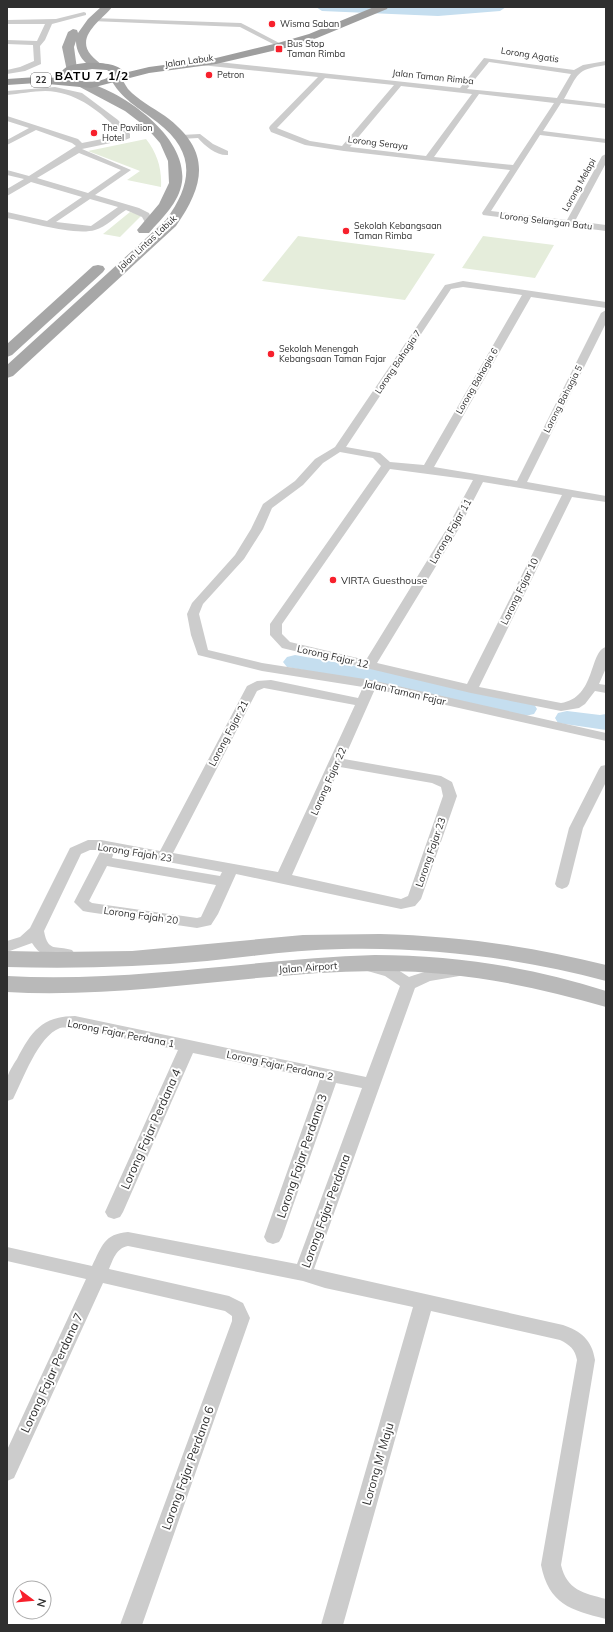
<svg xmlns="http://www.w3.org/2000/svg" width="613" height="1632" font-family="Mulish,sans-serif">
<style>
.green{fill:#e5eddb}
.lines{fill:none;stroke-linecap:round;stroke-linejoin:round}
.river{fill:#c5deef;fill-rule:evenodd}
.minor{fill:#ccc;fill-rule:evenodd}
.secondary{fill:#b9b9b9;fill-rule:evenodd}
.primary{fill:#a7a7a7;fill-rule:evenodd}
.trunk{fill:#9e9e9e;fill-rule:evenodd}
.poi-dot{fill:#f7202c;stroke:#fff;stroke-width:1.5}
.labels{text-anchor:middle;stroke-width:4;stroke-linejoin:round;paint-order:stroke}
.far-poi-label{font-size:9px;fill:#2f2f2f;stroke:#fff;text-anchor:start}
.far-street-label{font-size:9px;fill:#2f2f2f;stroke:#fff}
.shield{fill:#fff;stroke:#6d6d6d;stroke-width:1}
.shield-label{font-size:9px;font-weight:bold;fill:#2f2f2f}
.street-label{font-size:10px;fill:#2f2f2f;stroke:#fff}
.poi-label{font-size:10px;fill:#2f2f2f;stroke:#fff;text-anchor:start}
.far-district-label{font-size:12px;font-weight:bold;letter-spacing:1px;fill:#000;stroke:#fff}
.near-street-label{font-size:12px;fill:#2f2f2f;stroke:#fff}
</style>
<rect width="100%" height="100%" fill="#fff"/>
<path class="green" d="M146,139C157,153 162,168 161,187L127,180L140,171L88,151Z
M130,212L142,215L120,237L103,234Z
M298,236L435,254L405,300L262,281Z
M483,236L554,245L535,278L462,268Z"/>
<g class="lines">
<path class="river" d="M316,7H506L500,11L438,16L322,11Z
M295,655L373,669L525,702L534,704L537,709L534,714L525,716L373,683L287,667L283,662L287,657Z
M567,711L600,715L606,714V730L558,723L555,718L558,713Z"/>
<path class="minor" d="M84,12L86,13V15L52,24L45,40L40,46L41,64L25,71L7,74V70L20,67L34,61L33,45L7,44V40L37,41L45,24H7V20L56,19Z
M93,18L241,23L285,46L279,47L240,27L91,21V19Z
M484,58L574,70L583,65L606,61V65C575,70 579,73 564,99L606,104V108L561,103L543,131L606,139V143L540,135L491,211L567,220L602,156L606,154V163L575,221L606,225V231L483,215L482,213L510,170L344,151L305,145L271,132L269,128L270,126L318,77L201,65L197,63L201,61L218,62L460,88ZM489,62L571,74L557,98L467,89ZM325,78L394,85L342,146L310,141L277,128ZM401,86L472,94L426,156L350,147ZM479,94L554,103L513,165L434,157Z
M55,87L82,93L118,120L130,134V138L125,140L82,149L131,170L95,195L139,208L149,213L154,224L153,226H147L142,217L126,210C116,216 106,227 95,230C75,236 29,222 7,218V212L47,221L82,197L31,182L7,196V189L24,179L7,175V170L29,176L76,146L72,143L36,130L7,145V140L29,128L7,121V116L78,139L82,143L122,135C106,116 82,96 56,92C41,89 22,94 7,95V91ZM79,153L121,170L88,193L37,178ZM90,199L118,207L91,226L56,222Z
M200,134L213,144L228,151V155C217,156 205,146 198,138L181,139L177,137L181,135Z
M463,281L606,302V308L531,297L434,467L517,481L601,313L606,310V323L527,482L606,496V502L572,497L479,687L561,703C596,698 589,651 606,647V668L599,684L606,685V693L595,691L585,704L579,708L561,711L471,693L282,648L270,635V624L381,466L373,458L340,452L323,463L303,485L272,508L263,529L244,559L203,604L199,614L208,650L262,663L371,680L606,733V741L375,689L344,759L441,776L452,782L457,796L421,899L415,906L401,909L236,874L218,914L211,925L197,928L88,912L83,911L74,902L101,850H90L81,854L44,931C48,953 56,945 72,950L75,954L72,958C57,962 40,957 32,943L7,952V941L20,937L30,928L70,848L88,840H101L160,851L247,686L257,681L271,680L358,698L363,687L262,671L198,655L191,635L187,614L192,603L235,555L251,529L263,504L295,481L315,459L335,447L445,285ZM463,287L522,295L424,465L390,462L380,453L346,447L451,289ZM390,469L473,480L446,530L366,660L290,642L282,634V624ZM483,482L562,495L467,684L377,663L458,530ZM264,688L355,705L278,872L173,853L257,691ZM340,767L432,783L441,787L443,796L408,896L401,899L292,875ZM114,852L222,872L220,876L112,858ZM107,866L216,885L201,917L197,918L92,903L89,901Z
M606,765V782L583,828L569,884L567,887L562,889L557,887L555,884L569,828L599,769L601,766Z
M369,961L395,968L409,977C424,972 450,963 465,967L468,971L465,975L430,981L415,988L314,1269L563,1325C581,1331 592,1340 595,1360L561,1565C567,1590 583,1593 606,1599V1619C570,1610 549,1604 541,1565L577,1360C575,1349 570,1345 560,1340L431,1311L343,1625H321L413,1307L325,1288L303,1281L128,1246C116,1248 113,1260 109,1269L229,1296L243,1303L250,1318L142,1625H120L232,1321V1316L225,1311L103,1283L14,1478L7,1481V1450L86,1279L7,1261V1247L92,1266C102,1246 104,1234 128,1232L297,1264L362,1088L336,1083L282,1237L279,1242L273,1244L267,1242L264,1237L320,1079L193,1053L123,1212L120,1217L114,1219L108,1217L105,1212L178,1050L75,1028C70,1028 64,1027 60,1028C38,1036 23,1080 13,1099L7,1101C7,1094 6,1086 7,1079C8,1073 13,1065 17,1059C31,1032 42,1016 75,1016L366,1077L400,986L385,976L364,970L361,966L364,962Z"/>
<path class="secondary" d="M380,934C457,936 531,946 606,965V981C519,958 432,947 342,949C297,950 252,956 207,961C140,967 74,969 7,967V951L57,952L132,951L303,935Z
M375,955C453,955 532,967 606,991V1007C531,985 454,970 376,971C253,972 131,999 7,992V976C130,983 252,959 375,955Z"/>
<path class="primary" d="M101,7H112C102,20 75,36 91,55C94,59 99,62 103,66L97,69C85,66 76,53 76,41L74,47L77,69L71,72L67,71L62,47L68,32L73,29L77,30L78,33L88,19Z
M116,75L120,76C123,80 125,85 128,89C138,100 152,107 165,116C211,150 206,183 176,226L13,376L7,378V365L166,220C193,183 196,152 157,122C139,108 121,99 110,78Z
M82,81C121,90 188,136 182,182C179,203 162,218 149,233H139L137,230L159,204L169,183L168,161L160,143L146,127L125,111L78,86L76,84L78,82Z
M98,265L103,266L105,269L103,272L12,355L7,357V344L93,266Z"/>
<path class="trunk" d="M374,7H388L387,9L317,38L285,48L216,64L149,73L91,88L37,83L7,85V79L37,77L60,78L58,76C60,73 64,68 67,67C78,61 119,60 124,73L149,67L216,58L278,43L309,34ZM92,69L107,70L113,74C103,83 81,85 70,76L75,72Z"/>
</g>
<g class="poi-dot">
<circle cx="272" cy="24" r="4"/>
<rect x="275" y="45" width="8" height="8" rx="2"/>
<circle cx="209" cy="75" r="4"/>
<circle cx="94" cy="133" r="4"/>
<circle cx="346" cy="231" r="4"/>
<circle cx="271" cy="354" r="4"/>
<circle cx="333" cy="580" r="4"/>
</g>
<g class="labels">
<g class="far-poi-label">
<text x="280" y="27">Wisma Saban</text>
<text x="287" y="47">Bus Stop<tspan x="287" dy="10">Taman Rimba</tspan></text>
<text x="217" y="78">Petron</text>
<text x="102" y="131">The Pavilion<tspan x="102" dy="10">Hotel</tspan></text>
<text x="354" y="229">Sekolah Kebangsaan<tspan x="354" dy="10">Taman Rimba</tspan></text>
<text x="279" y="352">Sekolah Menengah<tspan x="279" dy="10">Kebangsaan Taman Fajar</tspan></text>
</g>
<g class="far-street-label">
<text transform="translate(530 55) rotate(9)" y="3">Lorong Agatis</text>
<text transform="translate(189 61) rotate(-8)" y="3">Jalan Labuk</text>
<text transform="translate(433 77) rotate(6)" y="3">Jalan Taman Rimba</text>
<text transform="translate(378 143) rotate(7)" y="3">Lorong Seraya</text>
<text transform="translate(579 185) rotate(-61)" y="3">Lorong Melapi</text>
<text transform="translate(546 221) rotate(7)" y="3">Lorong Selangan Batu</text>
<text transform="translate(147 243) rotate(-43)" y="3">Jalan Lintas Labuk</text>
<text transform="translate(398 362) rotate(-56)" y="3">Lorong Bahagia 7</text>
<text transform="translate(477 381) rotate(-60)" y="3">Lorong Bahagia 6</text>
<text transform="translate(563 399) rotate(-63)" y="3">Lorong Bahagia 5</text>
</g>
<rect class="shield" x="31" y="73" width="20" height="14" rx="3"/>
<g class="shield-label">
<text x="41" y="83">22</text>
</g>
<g class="street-label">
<text transform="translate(450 531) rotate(-60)" y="4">Lorong Fajar 11</text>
<text transform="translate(519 591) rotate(-64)" y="4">Lorong Fajar 10</text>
<text transform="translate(333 656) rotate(13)" y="4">Lorong Fajar 12</text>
<text transform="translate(405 692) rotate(13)" y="4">Jalan Taman Fajar</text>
<text transform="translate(228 733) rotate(-62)" y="4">Lorong Fajar 21</text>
<text transform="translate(328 781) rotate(-66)" y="4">Lorong Fajar 22</text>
<text transform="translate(135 852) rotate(9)" y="4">Lorong Fajah 23</text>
<text transform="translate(430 852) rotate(-71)" y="4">Lorong Fajar 23</text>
<text transform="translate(141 915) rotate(8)" y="4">Lorong Fajah 20</text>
<text transform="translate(308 967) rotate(-4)" y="4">Jalan Airport</text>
<text transform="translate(121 1033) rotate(11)" y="4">Lorong Fajar Perdana 1</text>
<text transform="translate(280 1065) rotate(12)" y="4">Lorong Fajar Perdana 2</text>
</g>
<g class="poi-label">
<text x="341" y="584">VIRTA Guesthouse</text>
</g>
<g class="far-district-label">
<text x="92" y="80">BATU 7 1/2</text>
</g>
<g class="near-street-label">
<text transform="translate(151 1129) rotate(-66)" y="4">Lorong Fajar Perdana 4</text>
<text transform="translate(302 1156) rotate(-71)" y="4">Lorong Fajar Perdana 3</text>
<text transform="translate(326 1211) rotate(-70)" y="4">Lorong Fajar Perdana</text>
<text transform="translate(52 1373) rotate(-65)" y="4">Lorong Fajar Perdana 7</text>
<text transform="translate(378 1464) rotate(-74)" y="4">Lorong M' Maju</text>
<text transform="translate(188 1468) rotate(-70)" y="4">Lorong Fajar Perdana 6</text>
</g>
</g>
<rect width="613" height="1632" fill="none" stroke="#2f2f2f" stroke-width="16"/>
<g transform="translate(32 1600) rotate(106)"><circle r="19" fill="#ffffff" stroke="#acacac"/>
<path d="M0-3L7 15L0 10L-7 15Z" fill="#f7202c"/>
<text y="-6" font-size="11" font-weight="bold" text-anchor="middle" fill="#2f2f2f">N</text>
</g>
</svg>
